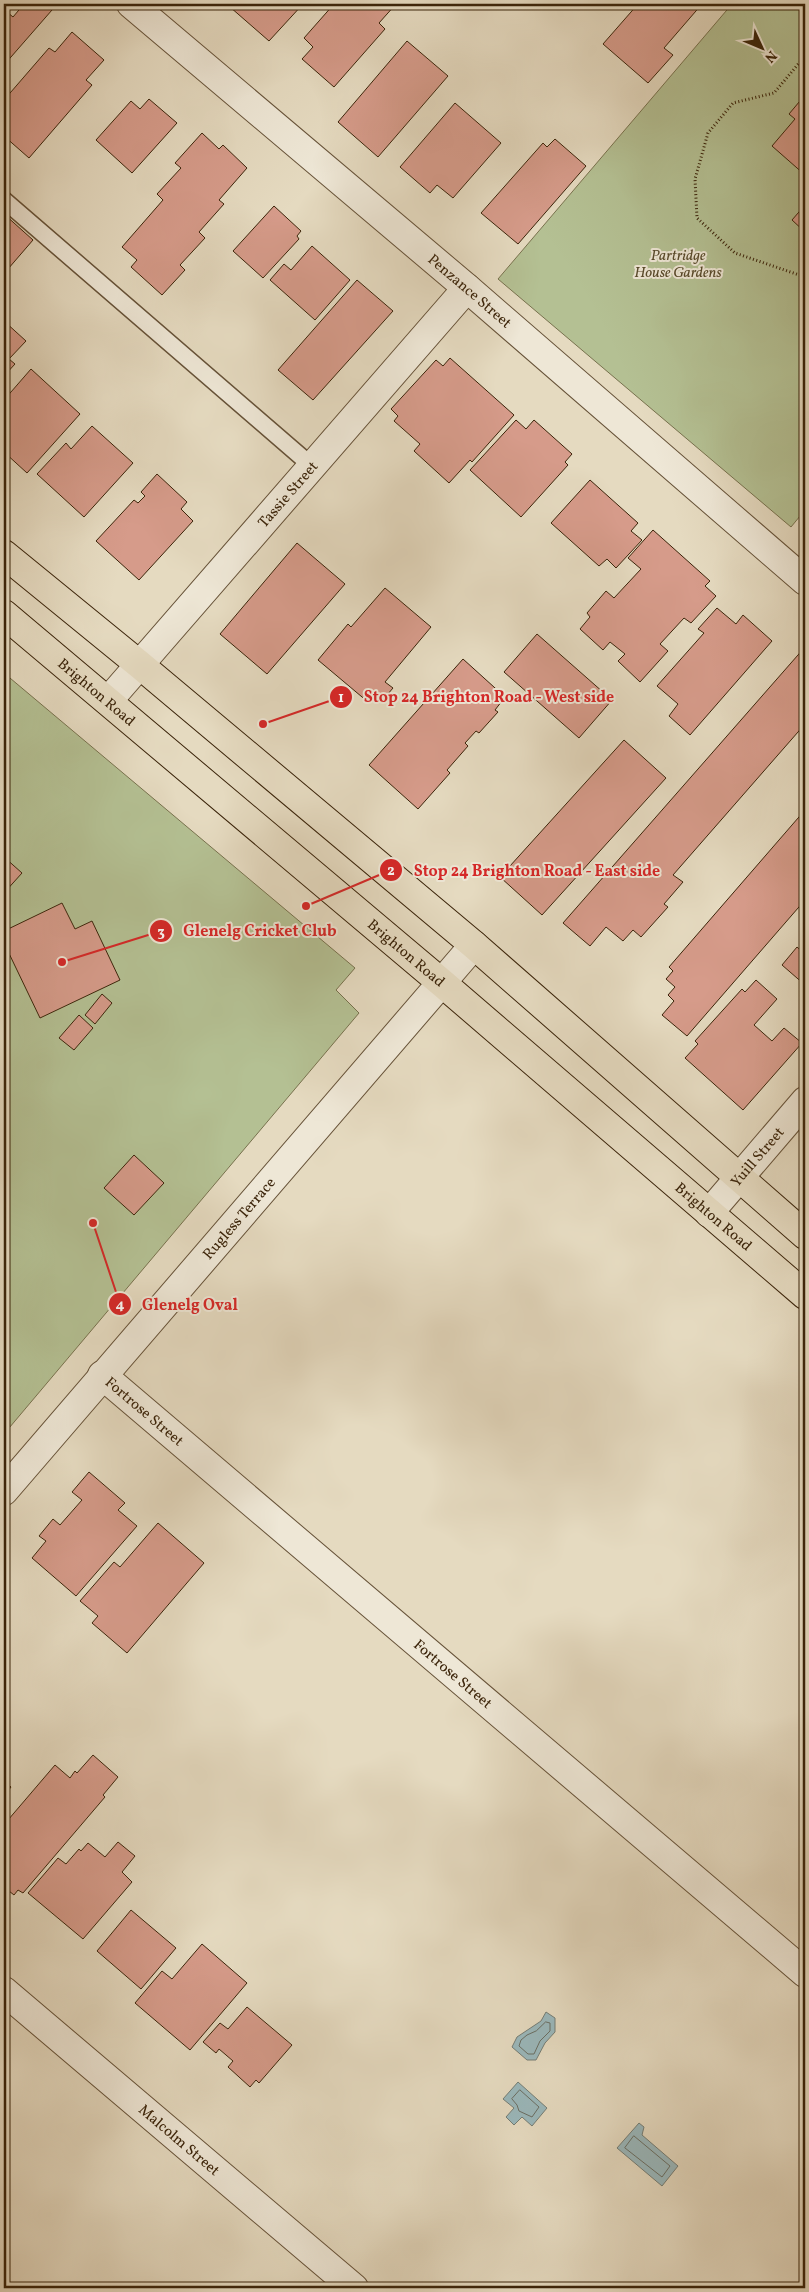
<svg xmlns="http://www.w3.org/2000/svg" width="809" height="2292" font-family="Vollkorn,serif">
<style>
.green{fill:#b4c093;stroke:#78724e}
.water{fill:#9ab8bc;stroke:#747d75}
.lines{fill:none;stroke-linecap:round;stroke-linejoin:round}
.shore{stroke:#6a6e63;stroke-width:1}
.building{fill:#d69b8a;stroke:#3b240a}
.service-casing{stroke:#665238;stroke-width:19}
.minor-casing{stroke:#665238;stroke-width:30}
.primary-casing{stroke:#3b240a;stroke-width:30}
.path{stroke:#3b240a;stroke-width:3;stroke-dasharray:1 2.5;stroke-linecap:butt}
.service{stroke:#eee7d6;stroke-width:16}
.minor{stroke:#eee7d6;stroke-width:28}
.primary{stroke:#e5dac0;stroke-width:28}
.labels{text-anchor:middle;stroke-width:4;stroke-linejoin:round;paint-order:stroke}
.park-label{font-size:15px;font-style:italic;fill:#594b2c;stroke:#eee7d6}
.street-label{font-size:15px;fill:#3b240a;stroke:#eee7d6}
.leader{fill:none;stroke:#d62828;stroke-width:2}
.callout-dot{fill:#d62828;stroke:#eee7d6;stroke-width:2}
.mark-label{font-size:15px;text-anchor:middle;font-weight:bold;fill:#fff}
.callout-label{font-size:16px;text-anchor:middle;font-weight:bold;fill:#d62828;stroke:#eee7d6;stroke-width:4;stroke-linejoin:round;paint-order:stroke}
</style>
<rect width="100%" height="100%" fill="#e5dac0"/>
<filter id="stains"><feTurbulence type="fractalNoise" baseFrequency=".004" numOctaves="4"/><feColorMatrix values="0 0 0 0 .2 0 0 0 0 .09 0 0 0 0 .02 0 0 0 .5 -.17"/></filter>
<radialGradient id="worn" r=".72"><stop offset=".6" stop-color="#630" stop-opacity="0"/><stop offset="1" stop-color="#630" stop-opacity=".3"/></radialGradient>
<path class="green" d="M732,4H805V510L791,527L498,279Z
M4,673L355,968L336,990L359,1013L4,1434Z"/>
<path class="water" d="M546,2012L555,2018V2032L545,2043L536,2060H527L512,2047L517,2037L541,2021Z
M518,2082L547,2108L532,2126L522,2117L514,2125L506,2117L514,2108L503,2099Z
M639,2123L644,2127L642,2135L678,2166L662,2186L617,2148Z"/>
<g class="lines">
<path class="shore" d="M546,2022L550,2023V2031L540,2041L534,2054H528L519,2046L521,2040L527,2035L536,2031Z
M520,2090L539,2107L532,2117L519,2111L517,2105L512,2099Z
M634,2136L670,2166L662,2177L625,2148Z"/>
</g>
<path class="building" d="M24,4H44L52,10L4,65V16L7,12L13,17Z
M233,4H303L269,41L230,7Z
M334,4H396L379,23L385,29L334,87L302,59L313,47L304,38Z
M638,4H702L664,48L673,55L648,83L603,44Z
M72,32L104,60L86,80L92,85L29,158L4,136V100L49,48L55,52Z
M407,41L448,76L378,157L338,122Z
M805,95V175L772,146L795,119L789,114Z
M149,99L177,123L132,173L96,140L131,101L140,109Z
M455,103L501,143L453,198L437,185L430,193L400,167Z
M202,133L219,149L223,145L247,168L219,200L224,204L199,232L205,238L180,265L185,270L162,295L131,267L137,260L122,247L163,200L157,194L181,168L175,163Z
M555,139L586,166L518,244L481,213L543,143L547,147Z
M805,205V232L792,220Z
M274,206L301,231L297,236L299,239L263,278L233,251Z
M4,214L33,240L8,269L4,265Z
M312,246L350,280L315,320L270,280L284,264L291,270Z
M357,280L393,311L313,400L278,370Z
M4,321L26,341L9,359L15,364L4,376Z
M450,358L514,415L472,462L470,460L449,483L414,451L420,444L394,421L398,416L391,409L436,360L443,366Z
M31,369L80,414L27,473L4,452V400Z
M516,420L526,429L534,420L572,454L565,462L568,465L521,517L470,470Z
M92,426L133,463L84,517L37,474L66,443L71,449Z
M157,474L187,502L181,509L193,521L139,580L96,541L134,500L138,503L145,496L141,492Z
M590,480L638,523L631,531L642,540L616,568L607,559L599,566L551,523Z
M653,530L710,581L705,586L716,596L691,623L684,618L660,644L668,651L640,682L618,661L625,654L610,642L603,650L580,629L590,617L587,613L606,591L614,598L641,569L628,558Z
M297,543L345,584L267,674L220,634Z
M385,588L431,627L385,682L393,688L381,702L374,695L368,702L318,660L348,624L351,627Z
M717,608L736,624L743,615L772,641L690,735L669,716L678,704L657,686L704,633L698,629Z
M537,634L612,700L579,738L504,672Z
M805,647V724L673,875L683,882L664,904L668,907L641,937L633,930L623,941L606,927L590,946L563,923Z
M463,659L505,697L495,710L498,712L479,733L476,731L465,743L468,746L447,770L450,773L418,809L369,765Z
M624,740L666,778L542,915L500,877Z
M805,810V900L687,1036L662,1015L674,1001L668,995L675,987L666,979L673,971L669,967Z
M4,857L22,873L4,893Z
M62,903L75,929L92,921L120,980L40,1018L4,943V931Z
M797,947L805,954V985L782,965Z
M756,980L777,999L754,1025L772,1041L784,1028L802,1043L743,1110L685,1058L698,1044L695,1041L742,989L745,992Z
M102,994L112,1003L95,1024L85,1015Z
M79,1015L93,1028L74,1050L59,1038Z
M134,1155L164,1183L134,1215L104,1188Z
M89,1472L125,1503L118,1510L137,1526L76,1596L32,1558L46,1541L39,1536L53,1519L60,1525L82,1500L72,1492Z
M158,1523L204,1563L127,1653L92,1623L98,1616L80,1601L114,1562L120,1567Z
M93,1755L118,1777L103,1795L105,1797L23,1893L18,1890L14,1895L4,1887V1816L8,1820L55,1765L70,1778L75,1771L77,1773Z
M4,1780L11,1787L4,1796Z
M118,1842L135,1856L122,1872L132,1882L83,1939L28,1893L58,1858L66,1864L79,1849L81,1851L88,1843L105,1857Z
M131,1910L176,1948L141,1989L97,1951Z
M202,1944L247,1983L190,2050L135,2003L162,1971L172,1979Z
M247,2007L292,2045L259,2083L256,2080L250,2087L228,2067L233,2061L219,2049L216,2053L203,2042L220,2023L228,2029Z"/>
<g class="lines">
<g class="service-casing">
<path id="service" d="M4,200L313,467"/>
</g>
<g class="minor-casing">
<g id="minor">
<path id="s1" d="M131,4L467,288L805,581"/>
<path id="s2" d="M108,701L467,288"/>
<path id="s3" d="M709,1213L805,1101"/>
<path id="s4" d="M102,1375L805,1973"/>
<path id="s5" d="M4,1491L474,945"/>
<path id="s6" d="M4,1991L354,2288"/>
</g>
</g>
<g class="primary-casing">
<g id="primary">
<path d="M4,554L140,665L474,945L805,1235"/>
<path id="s7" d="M4,614L442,983L805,1295"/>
</g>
</g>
<path class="path" d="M805,56L774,93L733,103L708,133L695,179L697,218L735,253L805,277"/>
<use href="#service" class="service"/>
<use href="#minor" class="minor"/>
<use href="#primary" class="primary"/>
</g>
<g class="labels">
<g class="park-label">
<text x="678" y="260">Partridge<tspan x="678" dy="17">House Gardens</tspan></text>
</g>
<g class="street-label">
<text dy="5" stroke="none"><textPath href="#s1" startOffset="444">Penzance Street</textPath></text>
<text dy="5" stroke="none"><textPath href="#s2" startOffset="274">Tassie Street</textPath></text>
<text dy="5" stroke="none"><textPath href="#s7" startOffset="121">Brighton Road</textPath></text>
<text dy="5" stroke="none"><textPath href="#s7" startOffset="526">Brighton Road</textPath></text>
<text dy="5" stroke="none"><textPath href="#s3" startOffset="74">Yuill Street</textPath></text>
<text dy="5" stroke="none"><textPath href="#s7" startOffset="931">Brighton Road</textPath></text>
<text dy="5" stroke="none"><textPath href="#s5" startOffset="360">Rugless Terrace</textPath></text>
<text dy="5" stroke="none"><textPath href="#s4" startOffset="56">Fortrose Street</textPath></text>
<text dy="5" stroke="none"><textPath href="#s4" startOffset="461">Fortrose Street</textPath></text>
<text dy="5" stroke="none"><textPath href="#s6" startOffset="230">Malcolm Street</textPath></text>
</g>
</g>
<path class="leader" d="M263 724L341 697M306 906L391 870M62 962L161 931M93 1223L120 1304"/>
<g class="callout-dot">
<circle cx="263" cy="724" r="5"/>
<circle cx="306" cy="906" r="5"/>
<circle cx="62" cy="962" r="5"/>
<circle cx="93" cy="1223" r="5"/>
<circle cx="341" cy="697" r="12"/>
<circle cx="391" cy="870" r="12"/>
<circle cx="161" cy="931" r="12"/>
<circle cx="120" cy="1304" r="12"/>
</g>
<g class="mark-label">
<text x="341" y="702">1</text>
<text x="391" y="875">2</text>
<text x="161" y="936">3</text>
<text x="120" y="1309">4</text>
</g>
<g class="callout-label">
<text x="489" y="702">Stop 24 Brighton Road - West side</text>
<text x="537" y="876">Stop 24 Brighton Road - East side</text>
<text x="260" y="936">Glenelg Cricket Club</text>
<text x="190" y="1310">Glenelg Oval</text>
</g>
<rect width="809" height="2292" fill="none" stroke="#e5dac0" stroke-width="20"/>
<rect x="5" y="5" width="799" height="2282" fill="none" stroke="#3b240a" stroke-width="2.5"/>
<rect x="10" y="10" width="789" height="2272" fill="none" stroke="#3b240a"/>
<g transform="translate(762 48) rotate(134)" stroke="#eee7d6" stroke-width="4" paint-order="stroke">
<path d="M0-4L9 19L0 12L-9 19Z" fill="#3b240a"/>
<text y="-8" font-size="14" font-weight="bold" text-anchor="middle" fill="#3b240a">N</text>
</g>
<rect width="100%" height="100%" filter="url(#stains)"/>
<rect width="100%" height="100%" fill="url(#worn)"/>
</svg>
